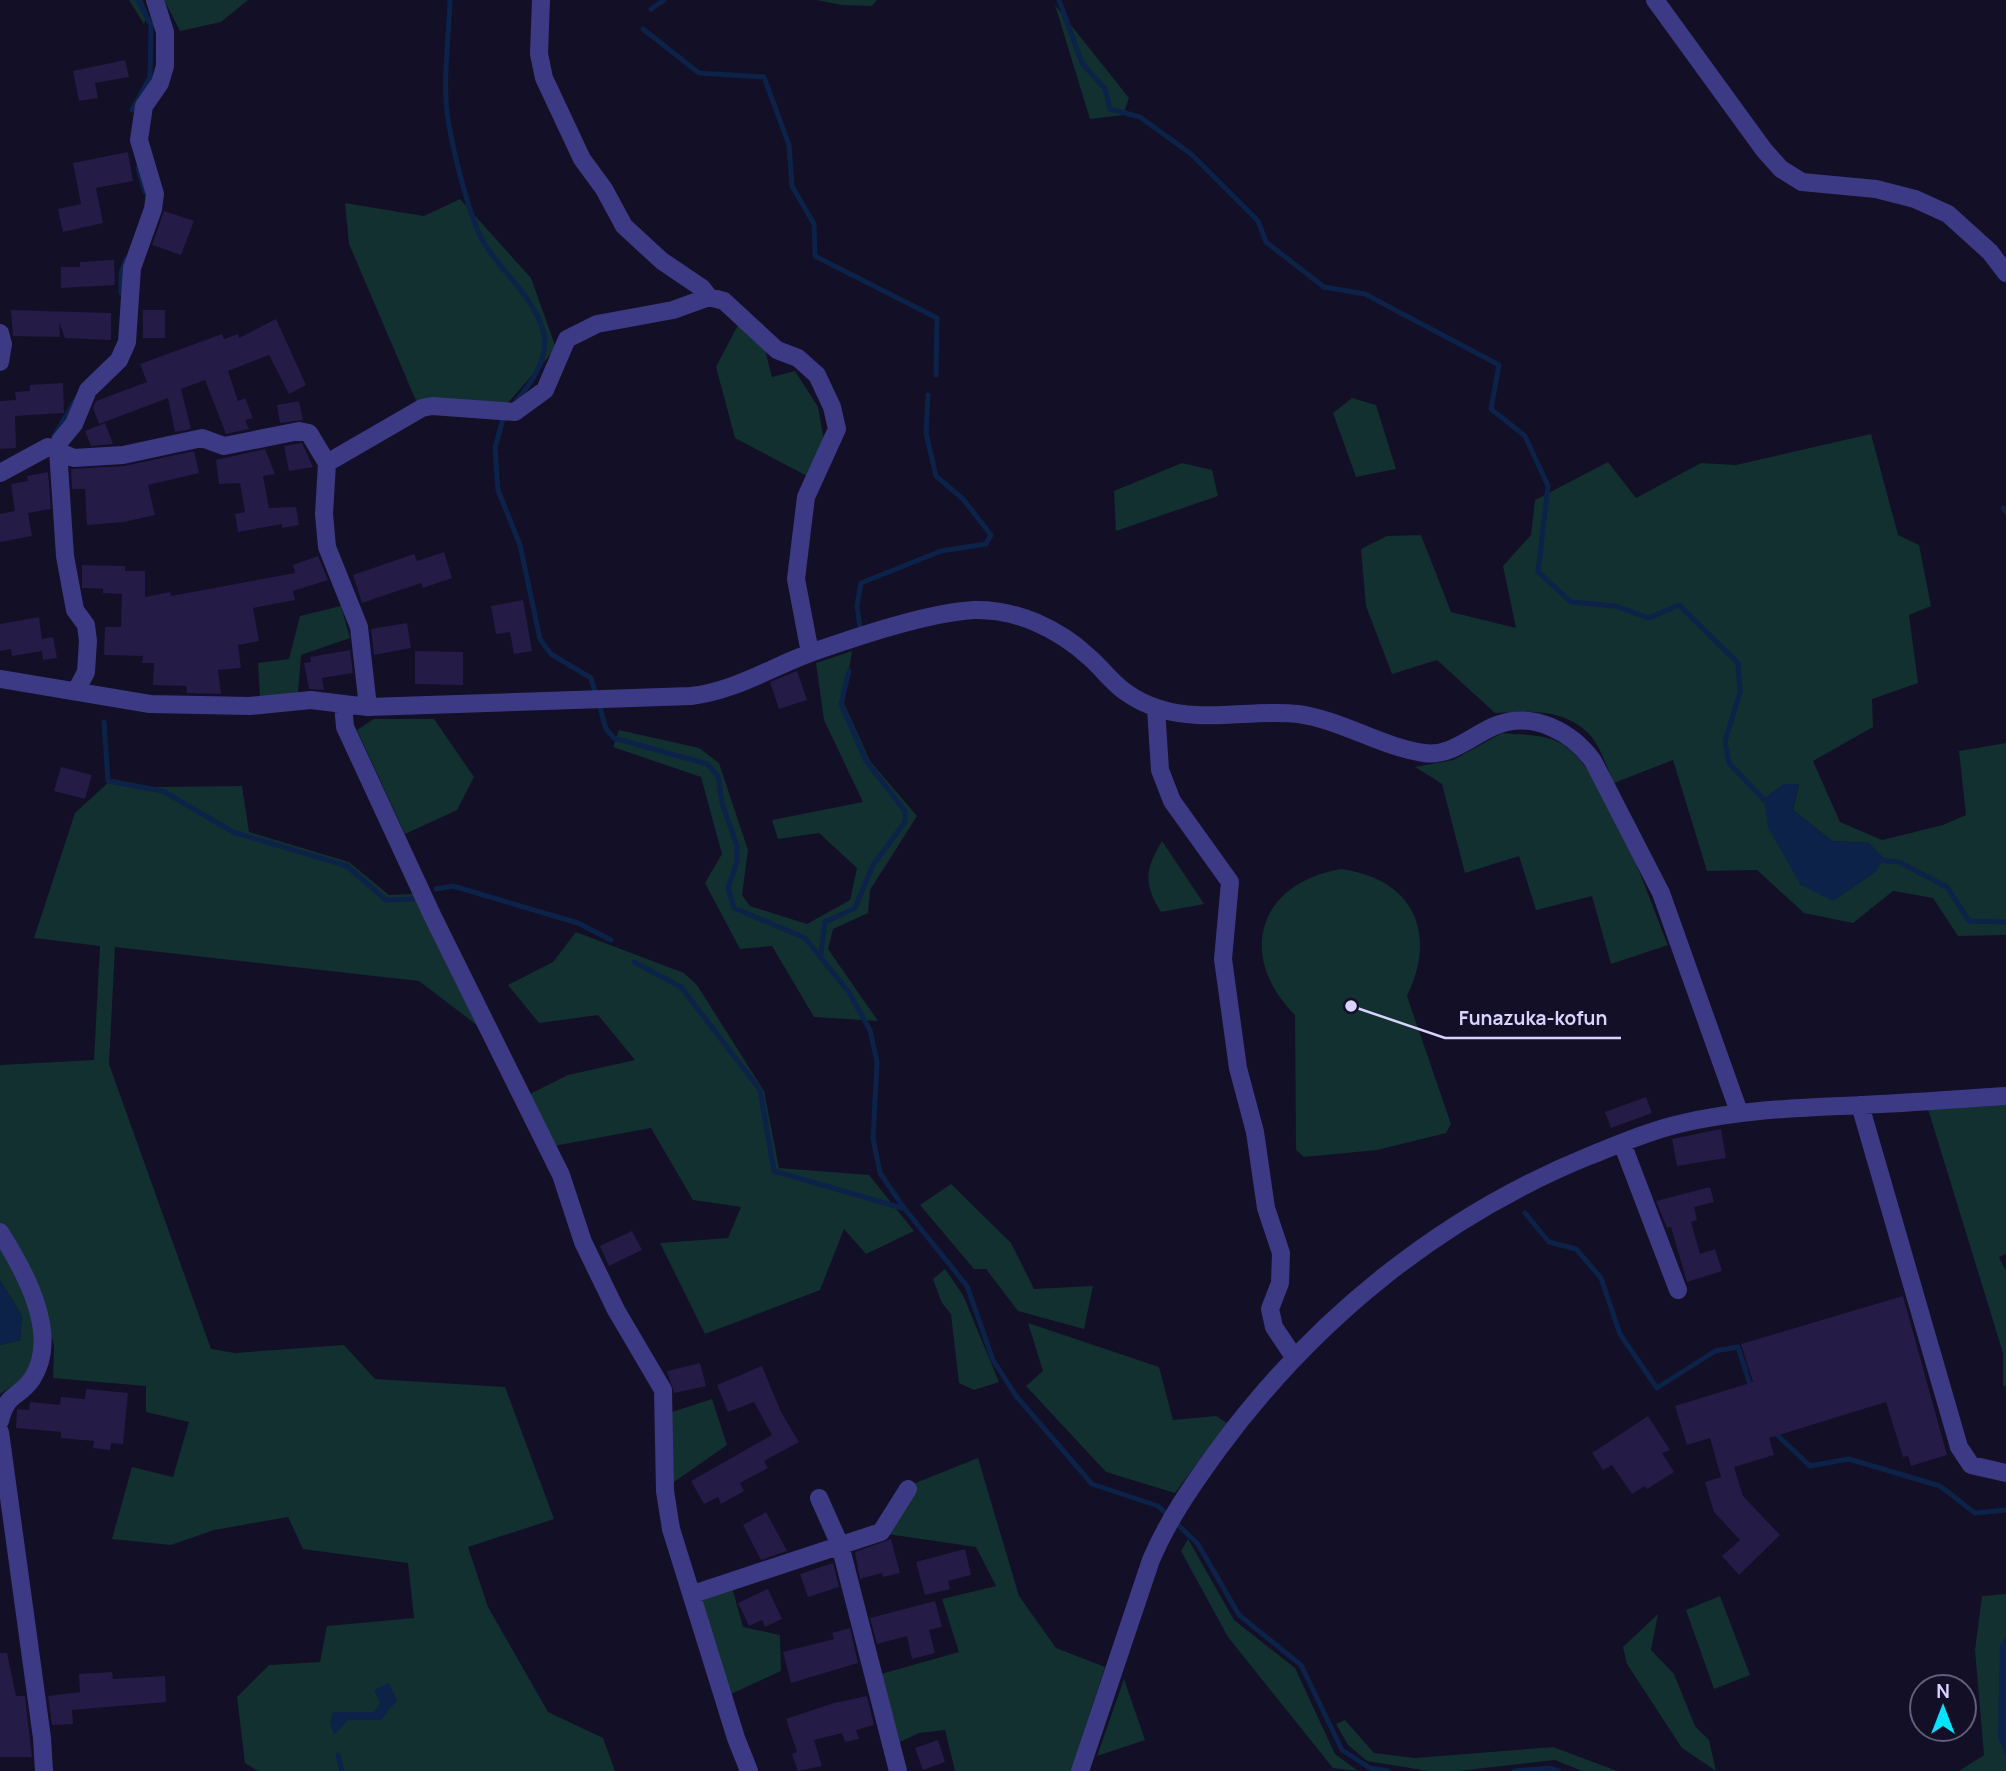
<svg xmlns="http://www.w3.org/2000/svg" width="2006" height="1771" font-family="Manrope,sans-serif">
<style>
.green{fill:#12302f;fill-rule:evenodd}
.water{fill:#0c2248}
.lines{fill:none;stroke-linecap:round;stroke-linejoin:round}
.stream{stroke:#0c2248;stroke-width:5}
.building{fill:#241b47}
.street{stroke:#3d3a85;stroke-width:18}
.leader{fill:none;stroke:#d9d4ff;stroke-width:2.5}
.callout-dot{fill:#d9d4ff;stroke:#130f26;stroke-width:2.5}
.callout-label{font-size:19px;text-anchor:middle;font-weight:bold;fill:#d9d4ff;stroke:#130f26;stroke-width:5;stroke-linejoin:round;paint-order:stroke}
</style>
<rect width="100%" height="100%" fill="#130f26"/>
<path class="green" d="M129,0H142L148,13L144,24Z
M164,0H248L221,22L180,31Z
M816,0H877L872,6L842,5Z
M1055,5L1129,98L1123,115L1090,119Z
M460,199L531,278L556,348L507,404L417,403L349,244L345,203L424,216Z
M739,323L764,346L772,377L795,371L818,407L824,441L807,476L735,438L716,367Z
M1352,398L1376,405L1396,469L1356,477L1333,413Z
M1871,434L1898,535L1919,545L1931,606L1909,615L1918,683L1872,699L1873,727L1813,761L1840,822L1882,840L1943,825L1966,815L1959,751L2006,743V935L1958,936L1933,898L1893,891L1853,923L1804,913L1757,870L1707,871L1673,760L1614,783C1607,768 1600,745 1589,734C1564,708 1528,711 1495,713L1437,660L1392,674L1366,606L1361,549L1387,536L1421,535L1451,612L1516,628L1503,566L1531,535L1535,500L1608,462L1636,498L1701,463L1736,465ZM1784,784H1799L1793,810L1832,841L1869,843L1800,885Z
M1182,463L1212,470L1218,496L1116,531L1114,491Z
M341,606L350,638L301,655L298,693L260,698L258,663L289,659L300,616Z
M852,651L844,703L870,761L917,816L870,890L868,913L833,929L828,949L878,1021L814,1017L772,946L740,949L705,883L722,854L701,777L613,747L619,730L699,748L719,763L748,850L742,895L750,906L807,924L850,900L857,868L819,833L778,839L772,820L863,802L824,720L816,663Z
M374,719H434L474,777L457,810L405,834L357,730Z
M1502,733C1522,735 1549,734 1565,746C1610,778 1646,892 1668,945L1611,964L1592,896L1536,910L1519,856L1465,873L1442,784L1415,767L1453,760Z
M112,779L154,787L242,786L249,832L349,862L389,895L414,894L482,1029L419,981L115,947L109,1064L211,1349L235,1353L344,1345L375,1379L505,1387L554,1519L468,1547L488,1607L548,1712L603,1738L615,1771H258L245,1763L237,1697L269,1665L320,1662L327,1626L414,1618L408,1563L303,1549L288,1517L214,1530L171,1545L112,1539L132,1467L173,1477L189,1422L146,1412V1386L53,1378L54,1346L44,1308L29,1375L0,1394V1345L20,1340L22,1316L0,1280V1065L94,1060L100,946L34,938L75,813Z
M1162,841L1204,904L1161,912C1143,883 1145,870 1162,841Z
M1341,869C1413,879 1438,932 1407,996L1451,1124L1446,1133L1377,1150L1304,1157L1296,1150L1295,1015C1236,956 1258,883 1341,869Z
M576,932L684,973L697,985L764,1091L779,1168L869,1175L914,1231L866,1254L844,1229L820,1290L705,1334L660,1243L728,1238L741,1207L693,1200L651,1128L554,1146L530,1094L568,1075L635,1060L598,1015L539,1023L508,985L553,962Z
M2006,1103V1254L1999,1257L2006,1271V1385L2003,1387V1353L1928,1109Z
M951,1184L1011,1243L1034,1289L1093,1286L1084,1329L1018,1311L986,1269H974L920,1205Z
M945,1269L963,1295L999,1382L974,1390L959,1383L951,1314L942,1303L933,1279Z
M1028,1323L1159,1367L1173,1420L1216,1416L1227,1423L1175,1493L1106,1472L1026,1386L1043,1371Z
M712,1399L727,1445L671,1484L669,1413Z
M978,1458L1019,1596L1056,1648L1105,1667L1071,1771H955L945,1730L919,1733L900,1742L881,1674L959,1652L942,1599L996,1586L976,1547L887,1534L913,1484Z
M1188,1539L1234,1620L1295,1668L1335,1754L1358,1771L1333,1768L1228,1637L1181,1551Z
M732,1587L743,1627L780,1635L781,1671L729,1695L701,1597Z
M2006,1594V1771H1959L1984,1755L1975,1650L1982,1596Z
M1720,1596L1750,1675L1714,1689L1686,1610Z
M1658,1614L1651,1650L1674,1674L1695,1726L1709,1740L1716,1771L1682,1748L1627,1664L1623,1647Z
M1124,1679L1145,1740L1097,1756Z
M1345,1720L1374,1753L1415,1758L1553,1747L1617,1771H1582L1555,1760L1458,1771H1429L1367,1761L1348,1745L1336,1724Z"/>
<path class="water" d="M1784,784H1799L1793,810L1832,841L1869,843L1884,858L1876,872L1833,901L1801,885L1768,828L1764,798Z
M0,1280L22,1316L20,1340L0,1345Z
M2006,1636V1756L1998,1738L2000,1645Z
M389,1683L397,1700L381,1720H348L334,1735L330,1723L333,1712H374L380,1703L374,1690Z"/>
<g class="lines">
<path class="stream" d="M450,0C449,36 443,76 447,112C451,143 468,214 483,241C498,269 536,298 544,334C549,361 529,386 513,405
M1059,0L1082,63L1105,89L1110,109L1140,117L1191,154L1258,221L1266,242L1324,287L1365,294L1499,365L1491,409L1525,436L1548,486L1538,572L1571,602L1615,606L1649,618L1679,605L1738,663L1740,692L1725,741L1729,763L1768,804
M651,9L664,0
M643,29L699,73L764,77L789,145L792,186L814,224L815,256L937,318L936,375
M132,110L150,77L151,25L138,0
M138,168L145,192
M121,293V273L126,259
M504,415L495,448L498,490L520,545L540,639L551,654L591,678L596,695
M54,436L76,399
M2003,508L2006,512
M860,628L857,605L861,583L941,551L986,544L991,535L963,499L936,476L926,433L928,395
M599,704L606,729L614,738L707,764L718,776L722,803L737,846V862L728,888L734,908L805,938L848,991L870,1030L877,1062L873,1138L880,1173L904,1208L967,1286L993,1360L1016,1396L1092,1484L1158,1506L1198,1544L1239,1615L1301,1665L1342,1750L1370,1768L1388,1771
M104,722L108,781L163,791L233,832L347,866L386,900L413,899
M1876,860L1899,862L1947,887L1969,921L2006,922
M436,889L453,886L578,923L611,940
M821,954L825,922L855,908L873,865L905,822V811L866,761L841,704L849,671
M634,962L681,987L760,1090L774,1171L902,1208
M1525,1213L1549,1242L1576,1249L1601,1278L1620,1334L1657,1388L1715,1351L1738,1347L1751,1388
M1776,1434L1810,1466L1849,1459L1940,1486L1975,1513L2006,1510
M338,1755L342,1771
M1514,1771L1550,1768L1559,1771"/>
</g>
<path class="building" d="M125,60L129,77L95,83L98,98L79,101L73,71Z
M128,152L133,181L96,188L103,223L63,232L58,209L81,204L73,163Z
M164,211L194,221L181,255L152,245Z
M114,260L115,285L61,288V267H80V262Z
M11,310L111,313V340L65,338L59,322L60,337L13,336Z
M143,310H165V338H143Z
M276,319L306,385L289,394L269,355L228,371L238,401L245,398L253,418L245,420L249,429L226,434L205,380L181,389L191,429L175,432L168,398L99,424L93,408L96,401L147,382L140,364L222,334L224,339L238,334L239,338Z
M63,383L64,413L15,416L16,448L0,449V401L16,400L15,392L30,391V385Z
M299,401L303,420L280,423L277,405Z
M105,423L113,444L91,446L85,431Z
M302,443L313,467L289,471L284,446Z
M265,449L275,474L263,476L269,508L296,507L299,525L282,528V524L238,532L235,514L245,512L240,483L219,484L216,460Z
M194,451L199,473L148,485L155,515L124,522L87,525L85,489H72L71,469L124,466Z
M48,472L51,509L28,513L32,536L0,542V514L15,511L11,484L28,481L27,476Z
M444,552L452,578L423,588L421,583L362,603L353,575L414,554L417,561Z
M318,556L328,580L293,591L295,600L253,608L259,641L238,645L241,668L218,670L221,694L187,693L186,686L153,685L154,663H142L143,656L104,655L105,627H121L122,594L103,593V589L82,588V565L125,566V571H145V597L170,592L171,596L295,573L293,565Z
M523,600L532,651L514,654L510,632L496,634L491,606Z
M39,617L42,639L53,637L57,658L43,660L42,651L12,656L11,649L0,651V624Z
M407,623L411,648L374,655L371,629Z
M350,650L353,673L322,678L324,690L309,689L304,663L311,662L310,657Z
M415,651L463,652V685L415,684Z
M797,671L807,700L779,709L770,682Z
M61,767L92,775L85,799L54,791Z
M1646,1097L1652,1113L1611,1128L1605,1112Z
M1721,1129L1726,1158L1677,1166L1672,1139Z
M1710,1187L1714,1202L1694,1207L1697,1220L1691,1222L1700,1254L1715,1249L1722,1271L1687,1282L1671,1227L1667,1228L1656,1201Z
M632,1231L642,1250L609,1266L600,1246Z
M1903,1296L1947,1455L1911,1466L1908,1456L1903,1457L1886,1402L1769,1438L1774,1455L1734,1467L1743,1496L1780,1535L1739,1575L1722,1556L1740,1540L1714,1512L1705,1482L1721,1477L1710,1438L1687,1445L1675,1406L1753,1382L1741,1344Z
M700,1363L706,1386L674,1393L667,1371Z
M762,1366L781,1412L799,1442L764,1461L768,1468L740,1483L744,1491L721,1504L718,1497L704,1504L691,1481L772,1435L754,1402L728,1412L717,1385Z
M86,1389L128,1393L123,1444L111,1443L110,1450L93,1448L94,1441L61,1438V1432L16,1428L17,1409L29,1410L30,1402L60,1405L61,1397L85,1399Z
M1648,1416L1670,1450L1662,1453L1674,1472L1647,1489L1645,1486L1632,1494L1612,1465L1603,1470L1592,1453Z
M766,1512L787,1551L761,1560L743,1525Z
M891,1539L900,1573L883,1577L882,1573L860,1579L855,1552Z
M965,1549L971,1575L948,1581L950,1589L925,1595L916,1562Z
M833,1563L839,1587L808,1597L800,1574Z
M768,1589L782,1619L765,1627L762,1620L749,1626L738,1603Z
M935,1601L942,1627L929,1630L935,1653L912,1659L907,1636L877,1644L870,1618Z
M850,1628L858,1663L791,1683L783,1652L834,1639L832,1633Z
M0,1653H7L16,1696H25L32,1757H0Z
M112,1672L113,1679L165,1676L166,1702L72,1710L73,1724L52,1725L48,1696L80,1692L79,1674Z
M867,1696L874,1725L856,1730L859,1739L845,1742L842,1733L814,1740L822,1766L798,1771L792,1754L797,1752L786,1719L834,1703Z
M938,1740L945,1762L923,1770L915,1748Z"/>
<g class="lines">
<path class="street" d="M541,0L539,54L544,78L582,159L604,189L624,226L662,261L702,288L709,297L724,301L777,350L798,358L817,375L832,407L837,429L806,497L796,579L810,653
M1655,0L1764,150L1781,169L1802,182L1876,189L1915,199L1948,214L1990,252L2006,273
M0,333L3,344L0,362
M327,463L422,408L432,406L515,412L545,390L567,339L597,324L673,310L709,297
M0,473L48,447L74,458L123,455L202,438L224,446L299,431L309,433L327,463L324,514L327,547L359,627L368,707
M0,679L150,704L250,706L311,700L368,707L691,696C734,691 770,668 810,653C856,637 926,613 974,610C1017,609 1059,629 1089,657C1102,668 1113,684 1127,693C1147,707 1173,714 1197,715C1230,717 1265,710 1298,714C1342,720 1381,747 1424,753C1452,757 1473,734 1497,725C1533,711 1572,732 1593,761L1661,893L1739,1112
M76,691L86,672L88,641L86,625L75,610L65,556L58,450L60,441L74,424L88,390L119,360L127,342L132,268L153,209L155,194L139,140L144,106L160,83L165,66V32L155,0
M343,704L345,727L433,917L561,1175L583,1242L616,1310L663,1390L665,1491L671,1529L736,1738L749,1771
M1156,708L1160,770L1172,801L1230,882L1223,959L1238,1068L1255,1132L1266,1208L1281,1253L1280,1283L1270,1309L1274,1327L1294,1357
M1860,1105L1959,1447L1971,1465L2006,1473
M1622,1143L1678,1290
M0,1232C24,1270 61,1335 32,1379C18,1399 7,1392 0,1421
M0,1432L42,1738L44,1771
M819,1498L840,1545L898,1771
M693,1594L881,1532L908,1489
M1080,1771L1151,1560C1168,1520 1191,1487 1217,1451C1312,1321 1439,1217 1589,1156C1619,1144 1649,1131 1679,1124C1740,1109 1801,1108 1863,1105C1911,1103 1958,1099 2006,1096"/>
</g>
<path class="leader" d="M1351 1006L1445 1038H1621"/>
<circle class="callout-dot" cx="1351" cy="1006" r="7"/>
<g class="callout-label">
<text x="1533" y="1025">Funazuka-kofun</text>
</g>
<g transform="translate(1943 1708)"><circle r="33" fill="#130f26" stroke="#625e7d" stroke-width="2"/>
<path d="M0-5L12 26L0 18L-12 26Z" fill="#00e5ff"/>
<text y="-10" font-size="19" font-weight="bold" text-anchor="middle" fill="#d9d4ff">N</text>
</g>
</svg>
